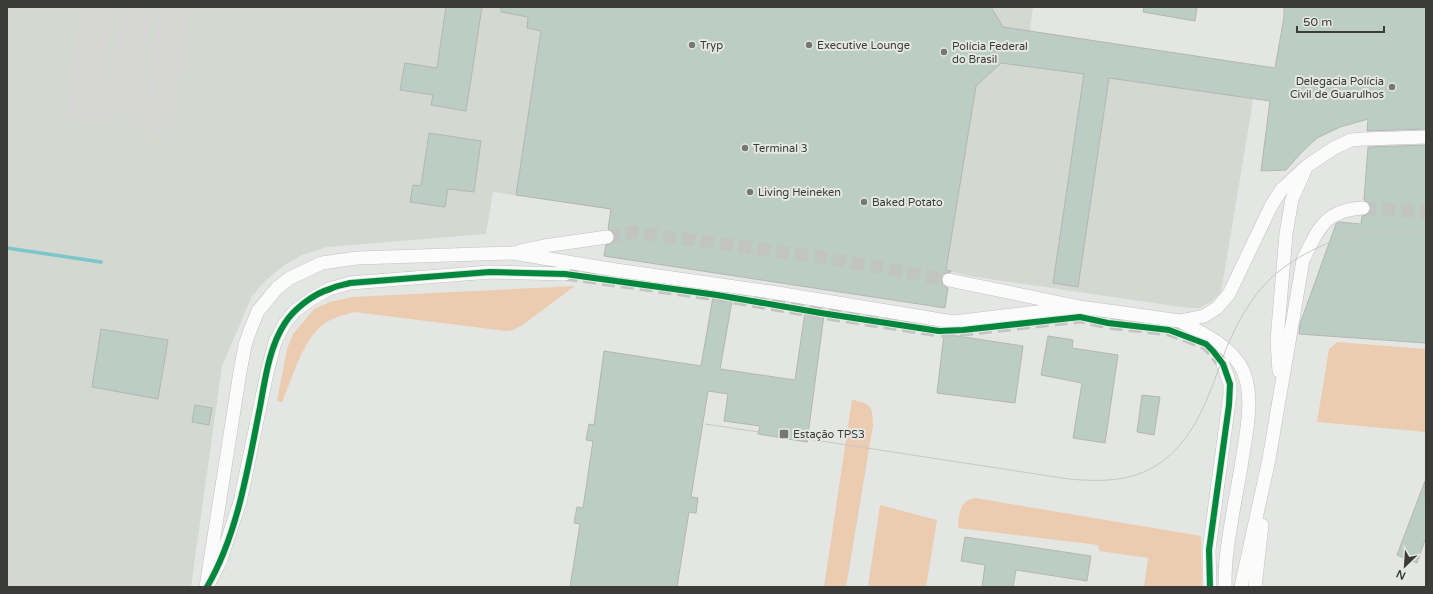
<svg xmlns="http://www.w3.org/2000/svg" width="1433" height="594" font-family="'Varela Round',sans-serif">
<style>
.built{fill:#d3d8d0}
.green{fill:#ebccb0}
.lines{fill:none;stroke-linecap:round;stroke-linejoin:round}
.stream{stroke:#7bc7ca;stroke-width:3.5}
.taxiway{stroke:#d5d6d4;stroke-width:31}
.building{fill:#bccdc5;stroke:#b4b6b4}
.minor-tunnel{stroke:#c2c4c1;stroke-width:13;stroke-dasharray:13 6;stroke-linecap:butt}
.minor-casing{stroke:#c1c2c0;stroke-width:14}
.minor{stroke:#fbfbfb;stroke-width:13}
.tram{stroke:#c6c7c6;stroke-width:1}
.cycleway-casing{stroke:#e4e7e2;stroke-width:8}
.cycleway{stroke:#00873e;stroke-width:6}
.poi-dot{fill:#767875;stroke:#e4e7e2;stroke-width:1.5}
.labels{text-anchor:middle;stroke-width:4;stroke-linejoin:round;paint-order:stroke}
.poi-label{font-size:11px;fill:#3b3c3a;stroke:#e4e7e2;text-anchor:start}
</style>
<rect width="100%" height="100%" fill="#e4e6e3"/>
<path class="built" d="M7,7H1033L1030,31L1257,65L1251,113L1221,292L1211,302L1199,308H1188L969,276L947,270L610,215V209L493,192L486,234L327,247L302,255L286,264L266,280L252,296L222,366L191,587H7Z"/>
<path class="green" d="M575,286L521,326L513,330L506,331L354,312C344,315 334,317 325,323C302,340 293,377 282,402L277,401L287,349L293,334L314,309L330,302L352,297Z
M1337,342L1426,349V432L1317,422L1329,349Z
M852,400C870,403 873,406 873,425L846,587H824Z
M975,498L1201,536L1202,586L1144,587L1148,558L1099,551L1098,545L958,528C959,514 959,501 975,498Z
M880,505L937,520L926,587H868Z"/>
<g class="lines">
<path class="stream" d="M7,248L101,262"/>
<path class="taxiway" d="M98,7L83,105C106,105 112,102 125,82
M137,7L125,82L130,99L138,108L147,114L159,116L175,7"/>
</g>
<path class="building" d="M446,7H482L466,111L431,105L433,95L400,90L405,63L437,68Z
M501,7H991L1003,27L1275,68L1284,17V7H1426V129L1367,131L1368,119L1340,127L1317,138L1302,152L1286,170L1261,171L1270,101L1109,78L1078,287L1053,283L1084,74L1001,63L976,86L946,270L951,271V272L943,274L941,279L943,286L948,288L945,308L604,256L606,245L612,243L615,240L613,232L608,229L611,209L516,195L541,31L527,28L528,17L501,12Z
M1144,7H1197L1195,21L1143,12Z
M429,133L481,141L474,192L448,189L445,207L410,202L413,185L421,186Z
M1426,145V343L1299,334L1300,324L1336,224L1339,222L1361,224L1362,216L1367,215L1370,211V204L1364,200L1368,147Z
M713,297L732,301L720,369L795,380L805,312L824,315L807,442L758,434L760,426L724,421L728,394L708,391L691,497L698,498L696,513L689,512L677,587H570L580,524L574,523L577,507L583,508L593,441L586,440L589,424L594,425L604,351L701,366Z
M101,329L168,340L158,399L92,387Z
M944,334L1023,346L1015,403L937,393Z
M1048,336L1073,340L1072,348L1118,355L1105,443L1073,438L1082,383L1041,375Z
M1142,395L1160,397L1154,435L1137,432Z
M195,405L212,408L209,425L192,422Z
M1425,481L1426,537L1417,563L1397,555Z
M965,537L1091,556L1087,581L1016,570L1013,587H982L985,565L961,561Z"/>
<g class="lines">
<path class="minor-tunnel" d="M1363,208L1426,212
M607,237L635,232L826,258L949,280
M565,274L717,295L821,313L939,331L963,330L1080,317L1108,323L1169,330L1183,335L1206,344L1213,351L1223,364"/>
<g class="minor-casing">
<path id="minor" d="M520,251L544,246L607,237
M949,280L1080,307L1180,321L1204,316L1217,308L1229,294L1271,206L1282,189L1307,166L1334,148L1351,140L1363,139L1426,137
M1180,321C1200,332 1227,344 1240,365C1257,392 1245,438 1241,467C1236,497 1229,529 1226,560C1225,569 1225,578 1225,587
M1279,371L1277,340L1286,234L1292,199L1305,170
M210,581L220,562L240,502L267,373L275,342L285,323L295,311L311,299L329,289L350,283L490,272L565,274
M206,587L240,372L245,345L251,328L258,311L277,288L290,278L322,263L357,258L513,253L616,270L771,292L953,322L1080,307
M1210,587L1209,550L1230,394V384L1223,364
M1241,587L1269,459L1303,260C1318,229 1325,210 1363,208
M1255,587L1262,525"/>
</g>
<use href="#minor" class="minor"/>
<path class="tram" d="M705,424L759,432
M808,439L1069,479C1102,482 1136,482 1164,460C1199,433 1211,388 1226,349C1237,323 1251,297 1271,278C1297,254 1340,234 1375,232C1392,231 1409,232 1426,235"/>
<g class="cycleway-casing">
<path id="cycleway" d="M207,587C238,534 248,467 260,407C265,380 269,347 285,323C294,309 313,294 330,289C336,286 343,285 350,283L490,272L565,274L717,295L821,313L939,331L963,330L1080,317L1108,323L1169,330L1206,344L1213,351L1223,364L1230,384L1229,405L1209,550L1210,587"/>
</g>
<use href="#cycleway" class="cycleway"/>
</g>
<g class="poi-dot">
<circle cx="692" cy="45" r="4"/>
<circle cx="809" cy="45" r="4"/>
<circle cx="944" cy="52" r="4"/>
<circle cx="1392" cy="87" r="4"/>
<circle cx="745" cy="148" r="4"/>
<circle cx="750" cy="192" r="4"/>
<circle cx="864" cy="202" r="4"/>
<rect x="779" y="429" width="10" height="10" rx="2"/>
</g>
<g class="labels">
<g class="poi-label">
<text x="700" y="49">Tryp</text>
<text x="817" y="49">Executive Lounge</text>
<text x="952" y="50">Polícia Federal<tspan x="952" dy="13">do Brasil</tspan></text>
<text x="1384" y="85" text-anchor="end">Delegacia Polícia<tspan x="1384" dy="13">Civil de Guarulhos</tspan></text>
<text x="753" y="152">Terminal 3</text>
<text x="758" y="196">Living Heineken</text>
<text x="872" y="206">Baked Potato</text>
<text x="793" y="438">Estação TPS3</text>
</g>
</g>
<rect width="1433" height="594" fill="none" stroke="#3b3c3a" stroke-width="16"/>
<g transform="translate(1405 566) rotate(205)" stroke="#e4e7e2" stroke-width="3" paint-order="stroke">
<path d="M0-3L7 15L0 10L-7 15Z" fill="#3b3c3a"/>
<text y="-6" font-size="11" font-weight="bold" text-anchor="middle" fill="#3b3c3a">N</text>
</g>
<path d="M1297 26v6h87v-6" fill="none" stroke="#3b3c3a" stroke-width="2"/>
<text x="1303" y="26" font-size="12" fill="#3b3c3a" stroke="#e4e7e2" stroke-width="3" paint-order="stroke">50 m</text>
</svg>
